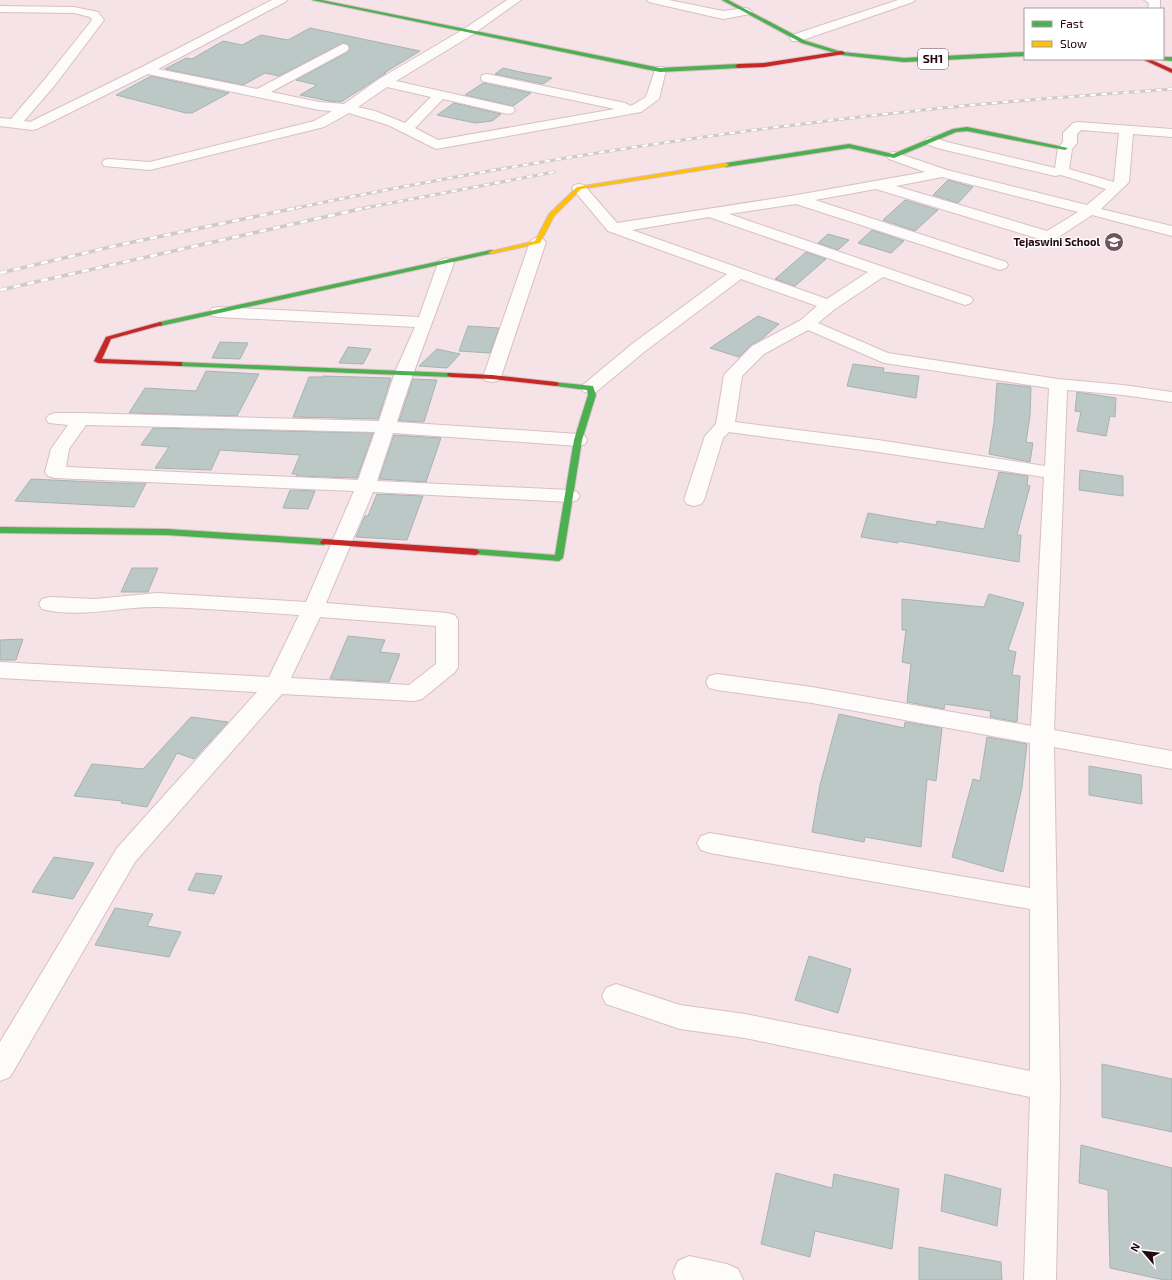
<svg xmlns="http://www.w3.org/2000/svg" width="1172" height="1280" font-family="'Exo 2',sans-serif">
<style>
.building{fill:#bcc8c6;stroke:#a6b3b2}
.lines{fill:none;stroke-linecap:round;stroke-linejoin:round}
.street-casing{stroke:#d7c0c5;stroke-width:2}
.fast-casing{stroke:#d7c0c5;stroke-width:2}
.slow-casing{stroke:#d7c0c5;stroke-width:2}
.jam-casing{stroke:#d7c0c5;stroke-width:2}
.street{fill:#fefbfb;fill-rule:evenodd}
.fast{fill:#4caf50;fill-rule:evenodd}
.slow{fill:#ffc107;fill-rule:evenodd}
.jam{fill:#c62828;fill-rule:evenodd}
.rail-far1-casing{stroke:#d0cacb;stroke-width:3}
.rail-casing{stroke:#d0cacb;stroke-width:3.5}
.rail-far1{stroke:#fff;stroke-width:2;stroke-dasharray:5.5;stroke-linecap:butt}
.rail{stroke:#fff;stroke-width:2.5;stroke-dasharray:7;stroke-linecap:butt}
.labels{text-anchor:middle;stroke-width:3;stroke-linejoin:round;paint-order:stroke}
.far-poi-label{font-size:11px;font-weight:bold;fill:#240811;stroke:#fff;text-anchor:end}
.shield{fill:#fff;stroke:#665258;stroke-width:1}
.shield-label{font-size:12px;font-weight:bold;fill:#240811}
</style>
<rect width="100%" height="100%" fill="#f6e3e7"/>
<path class="building" d="M310,28L420,51L384,73H386L341,102L329,101L300,95L317,85L296,80L348,52L350,47L347,44L343,43L279,76L265,73L243,85L165,69L186,58L192,59L223,41L242,45L261,35L288,40Z
M503,68L520,72L552,78L543,84L495,74Z
M151,76L229,93L192,113H186L116,95Z
M483,83L531,93L513,106L465,95Z
M454,103L501,114L492,121L475,123L437,115Z
M948,180L973,187L958,203L933,195Z
M905,200L938,210L915,231L883,220Z
M872,230L904,241L891,253L858,243Z
M828,234L849,240L838,250L818,243Z
M806,252L826,259L795,286L775,279Z
M758,316L779,324L763,338L751,345L739,357L710,348Z
M468,326L499,328L490,353L459,351Z
M220,342L248,343L240,359L212,358Z
M348,347L371,349L363,364L339,363Z
M437,349L460,354L447,368L419,366Z
M853,364L884,368L883,372L919,376L916,398L847,386Z
M206,371L259,374L237,416L129,413L145,388L196,391Z
M323,376L391,378L378,419L293,417L309,377H323Z
M413,379L437,380L424,422L399,421Z
M997,383L1031,387L1030,416L1026,442L1033,443L1030,462L989,454L994,422Z
M1077,392L1116,398L1115,417L1110,416L1106,436L1077,431L1081,412L1075,411Z
M153,428L373,433L357,478L296,476L297,474H292L300,455L220,450L211,470L155,468L169,447L141,445Z
M394,435L441,438L426,482L379,479Z
M1080,470L1123,476V496L1079,490Z
M999,472L1028,476L1027,485L1030,486L1017,535H1021L1019,562L898,541V543L861,537L868,513L936,525L937,521L984,529Z
M31,479L117,483H146L134,507L15,501Z
M290,490L315,491L308,509L283,508Z
M377,494L423,496L407,540L356,537L365,516H368Z
M132,568H158L148,592H121Z
M989,594L1024,603L1008,650L1016,652L1012,675L1020,676L1017,722L990,717L991,711L945,704L944,709L907,702L911,664L902,662L906,630H902V599L984,607Z
M348,636L385,640L380,652L400,654L389,682L330,679Z
M23,639L16,660H0V640Z
M839,714L904,728L905,722L942,728L936,781L927,779L921,847L865,837L864,842L812,832L820,785Z
M191,717L228,722L194,759L177,753L147,807L121,803L122,801L74,796L92,764L143,769Z
M987,737L1027,744L1022,787L1003,872L952,857L973,779L980,781Z
M1089,766L1141,775L1142,804L1089,795Z
M54,857L94,863L73,899L32,892Z
M196,873L222,876L214,894L188,890Z
M115,908L153,914L147,926L181,932L169,957L95,945Z
M809,956L851,969L838,1013L795,1000Z
M1102,1064L1172,1079V1132L1102,1117Z
M1081,1145L1172,1168V1280H1164L1110,1268L1108,1190L1079,1183Z
M776,1173L832,1188L834,1174L899,1189L892,1249L815,1231L810,1257L761,1244Z
M945,1174L1001,1189L997,1226L941,1211Z
M919,1247L1001,1262L1002,1280H919Z"/>
<g class="lines">
<g class="street-casing">
<path id="street" d="M272,0H287L285,2L158,69L257,89L343,44L347,45L349,48L347,51L271,92L319,102L344,104L379,79L464,29L507,0H521L472,35L396,81L508,106L513,107L515,110L513,113L508,114L443,99L415,128L438,140L615,109L482,81L481,78L482,75L487,74L625,103L631,106L646,97L656,67H664L666,70L659,99L641,112L436,149L388,125L349,113L324,127L150,170L104,166L102,163L104,160L109,159L150,162L314,121L332,111L319,110L148,74L37,129L32,130L0,126V118L11,119L45,79L92,20L90,17L74,13L0,12V6L74,7L98,12L104,20L55,85L24,121L30,122L142,67ZM387,87L431,97L405,123L375,111L358,107Z
M647,0H669L723,11L746,8L750,10L752,12L750,14L723,19L653,3L649,2Z
M898,0H915L913,2L800,41H792L790,38L792,35Z
M1144,0H1160V9H1148L1149,3Z
M1078,122L1172,129V137L1133,134L1129,182L1101,209L1172,226V236L1092,215L1054,240L1049,242L876,189L815,200L1006,262L1008,265L1006,268L1000,270L796,204L729,214L971,297L973,300L971,303L965,305L959,303L883,277L835,309L818,323L888,353L1058,379L1123,385L1172,392V402L1123,395L1067,390L1054,730L1172,751V769L1054,747L1060,1087L1056,1280H1024L1030,1097L745,1038L680,1029L606,1004L602,996L606,988L616,984L680,1005L745,1014L1030,1071V909L710,853L701,850L697,843L701,836L710,833L1030,888V743L812,703L717,690L709,688L706,682L709,676L717,674L812,687L1031,726L1044,477L878,452L729,432L723,438L704,500L701,504L694,506L687,504L684,500L705,436L716,424L724,375L752,346L801,320L817,306L741,279L644,352L596,392L590,393L584,392L581,388L584,384L632,344L727,274L608,231L572,188L574,185L579,184L584,185L617,223L797,195L925,172L889,159L887,156L889,153L894,152L947,170L1087,205L1106,189L1061,175L1055,176L937,148L927,144L925,141L927,138L932,137L947,142L1055,168L1058,148L1063,142V133L1073,123ZM1081,130L1119,133L1114,182L1069,169L1072,149L1077,143V134ZM942,177L1078,212L1047,231L896,186ZM709,217L868,272L827,299L632,230ZM808,330L884,363L1049,388L1045,466L878,440L735,422L742,376L764,354Z
M538,237L543,239L546,242L501,377L498,381L492,382L486,381L483,377L530,242L533,239Z
M446,258L452,260L454,263C435,316 414,368 397,422L578,434L585,436L587,440L585,444L578,446L393,433L377,481L570,490L577,492L580,496L577,500L570,502L373,492L326,603L447,613L455,615L458,620V667L455,672L422,699L414,701L282,694L135,862L10,1077L0,1081V1042L117,848L257,692L0,678V662L269,677L299,615C252,612 205,608 158,607C120,606 81,619 42,609L39,604L42,599L50,597L95,599L157,593L306,602L354,491L55,478L48,476L45,472L51,449L68,425L49,423L46,419L49,415L55,413H81L379,421L395,372L415,327L218,317L212,316L210,312L212,308L218,307L419,317L438,263L440,260ZM86,425L375,432L358,480L66,467L69,449ZM320,617L436,626V664L409,685L291,678Z
M689,1256L727,1264L738,1269L743,1280H676L673,1272L678,1261Z"/>
</g>
<g class="fast-casing">
<path id="fast" d="M312,0H321L660,68L738,64L741,66L738,68L660,72Z
M722,0H728L806,41L842,52L904,58L1025,52V56L904,62L842,55L802,43Z
M1163,57H1172V61L1161,60L1160,59H1163Z
M967,127L1068,148L1065,150L967,131L956,132L894,158L849,148L726,167L723,165L726,163L849,144L893,154L953,129Z
M491,250L493,251V253L160,326L157,324L160,322Z
M176,362L451,373L455,375L451,377L179,366H176Z
M553,382L593,386L596,395L582,440L563,558L559,561L473,554L472,552L473,550L476,549L555,555L574,440L588,395L587,390L556,386L552,384Z
M0,527L167,529L324,539L328,542L324,545L167,535L0,533Z"/>
</g>
<g class="slow-casing">
<path id="slow" d="M726,163L729,165L728,166L581,189L554,216L540,243L491,254L488,252L535,241L549,214L577,187Z"/>
</g>
<g class="jam-casing">
<path id="jam" d="M842,51L845,53L844,54L764,67L738,68L735,66L738,64L764,63Z
M1142,59H1149L1172,69V73Z
M160,322L162,323V325L111,339L102,359L179,362H182V366L98,363L94,361L106,337Z
M448,373L492,375L556,382L560,384L556,386L492,379L451,377L447,375Z
M324,539L476,549L480,552L476,555L321,544L320,542Z"/>
</g>
<use href="#street" class="street"/>
<use href="#fast" class="fast"/>
<use href="#slow" class="slow"/>
<use href="#jam" class="jam"/>
<g class="rail-far1-casing">
<path id="rail-far1" d="M296,208C509,164 725,130 942,108C1018,100 1095,95 1172,89
M365,208L554,172"/>
</g>
<g class="rail-casing">
<path id="rail" d="M0,273L119,245L301,207
M0,290L369,207"/>
</g>
<use href="#rail-far1" class="rail-far1"/>
<use href="#rail" class="rail"/>
</g>
<defs>
<g id="school-disc" transform="scale(1)"><circle r="9.5" fill="#6e555c" stroke="#fff"/><path d="M0-5L7-2L0 1L-7-2ZM-4 1L0 2.5L4 1V4Q0 6-4 4Z" fill="#fff"/></g>
</defs>
<g fill-rule="evenodd">
<use href="#school-disc" x="1114" y="242"/>
</g>
<g class="labels">
<g class="far-poi-label">
<text x="1100" y="246">Tejaswini School</text>
</g>
<rect class="shield" x="918" y="49" width="30" height="20" rx="3"/>
<g class="shield-label">
<text x="933" y="63">SH1</text>
</g>
</g>
<rect x="1024" y="8" width="140" height="52" fill="#ffffff" stroke="#a79ca0"/>
<rect x="1032" y="21" width="20" height="6" fill="#4caf50" stroke="#a79ca0"/>
<text x="1060" y="28" font-size="12" fill="#240811">Fast</text>
<rect x="1032" y="41" width="20" height="6" fill="#ffc107" stroke="#a79ca0"/>
<text x="1060" y="48" font-size="12" fill="#240811">Slow</text>
<g transform="translate(1144 1252) rotate(298)" stroke="#ffffff" stroke-width="3" paint-order="stroke">
<path d="M0-3L7 15L0 10L-7 15Z" fill="#240811"/>
<text y="-6" font-size="11" font-weight="bold" text-anchor="middle" fill="#240811">N</text>
</g>
</svg>
